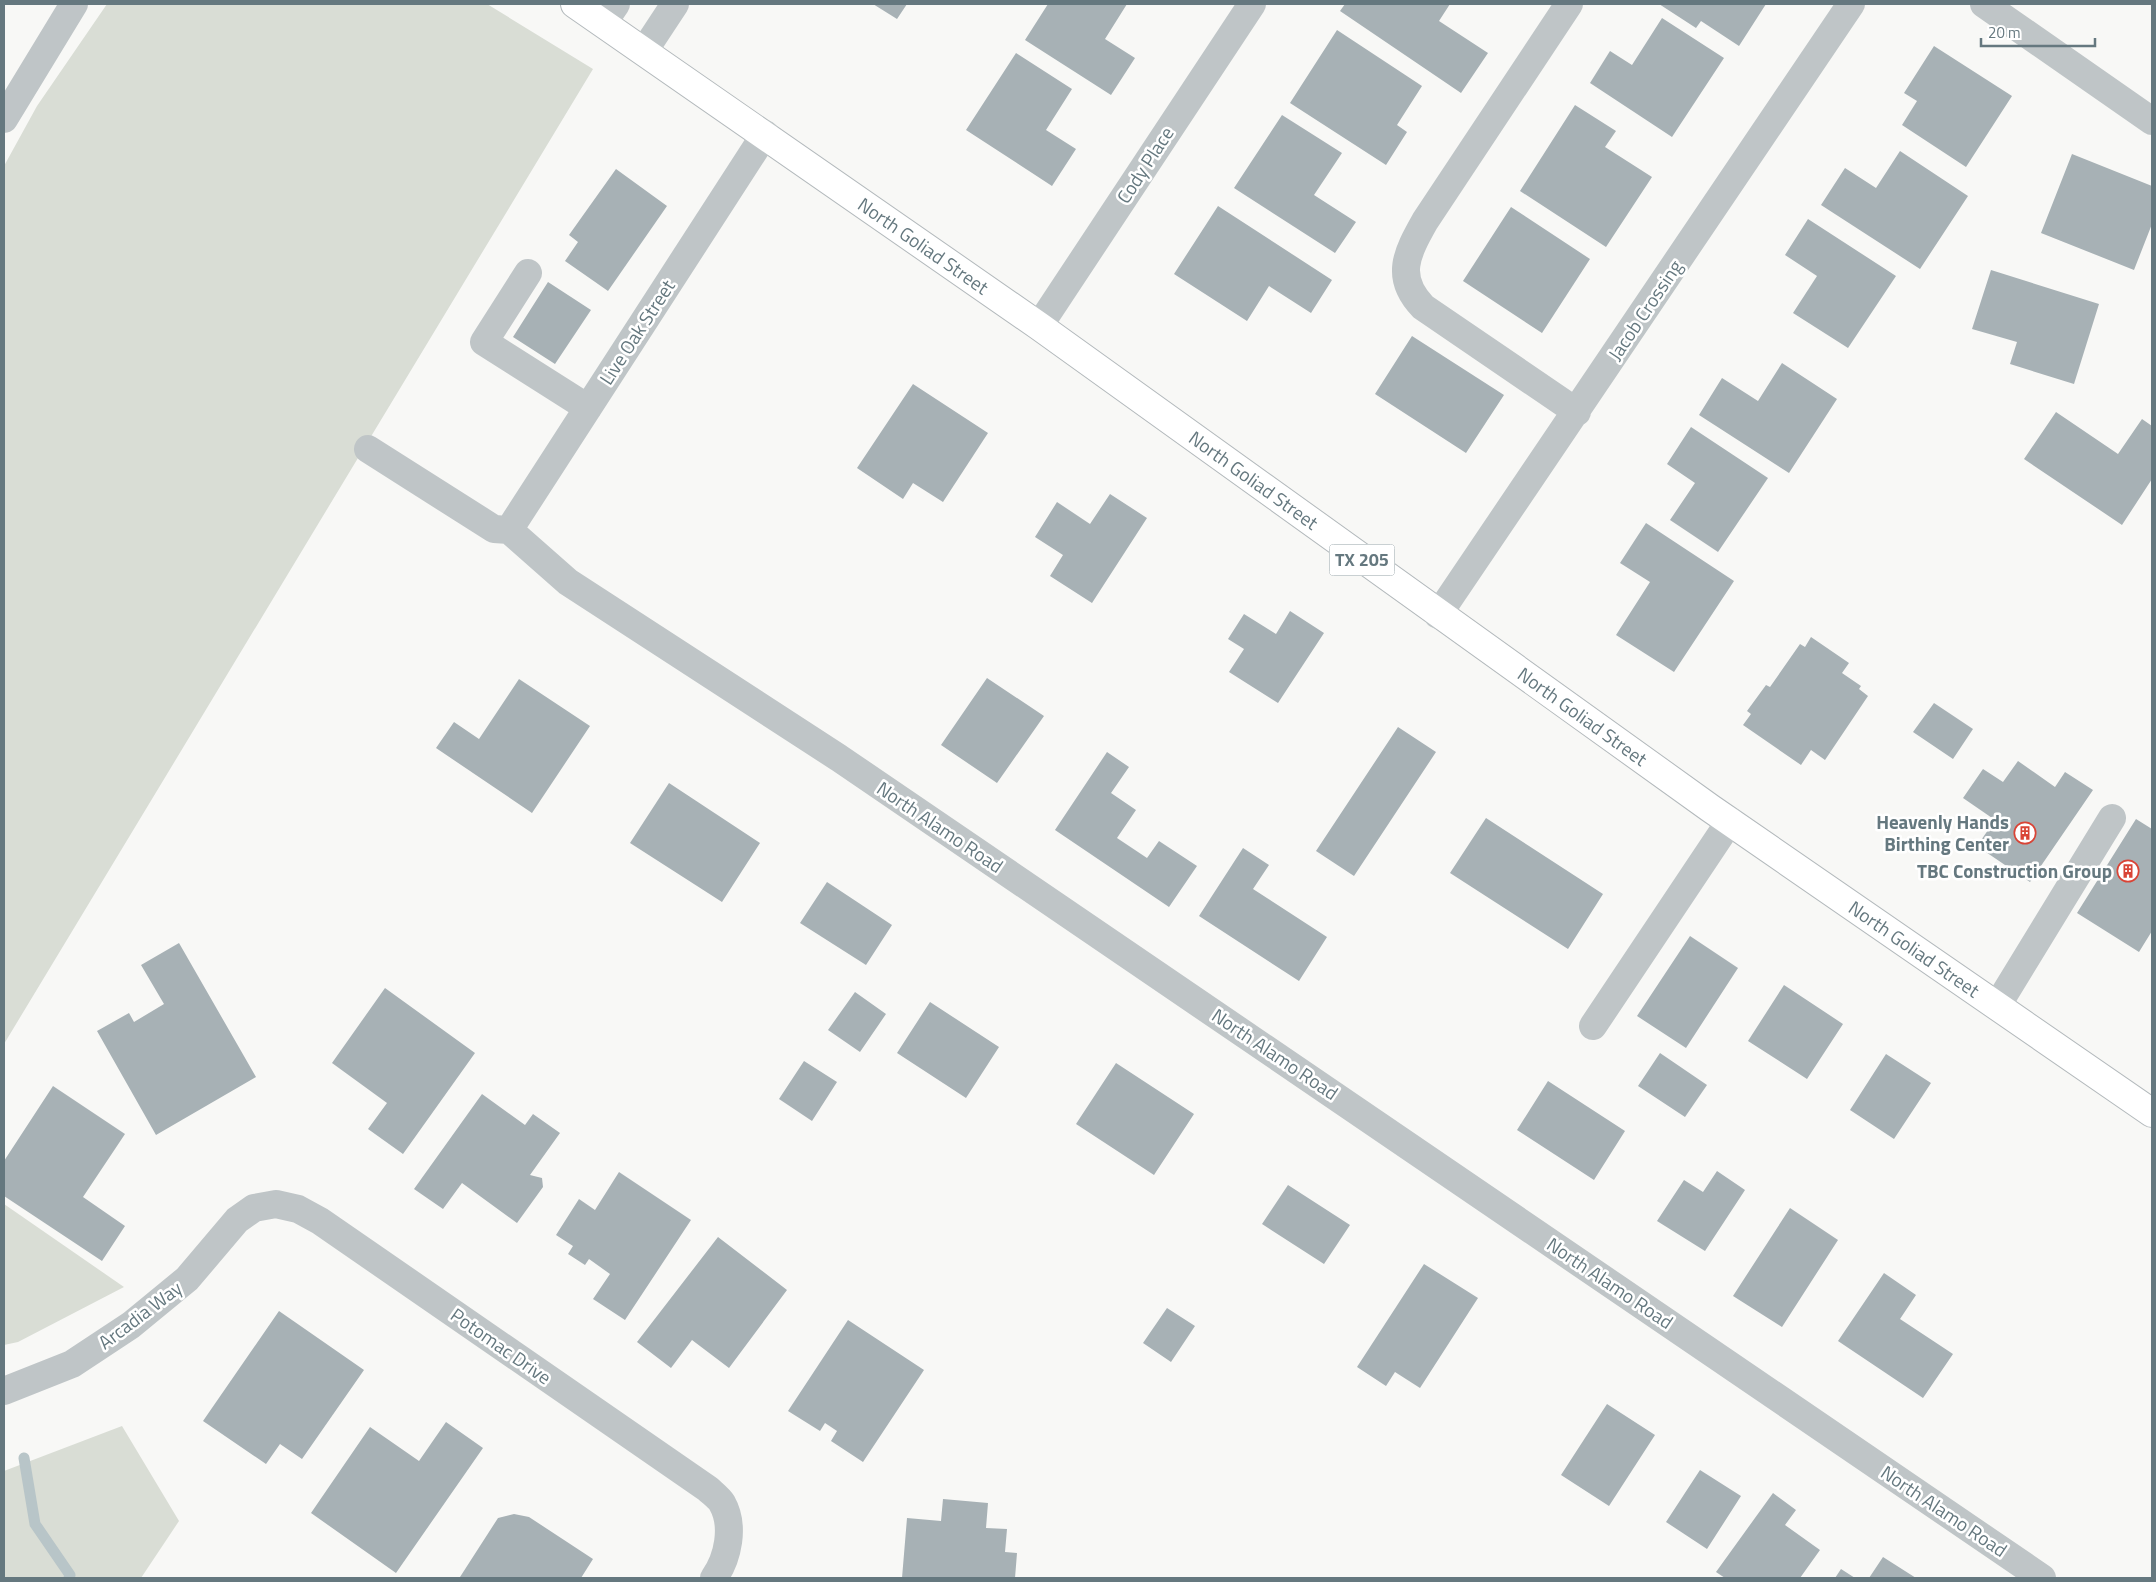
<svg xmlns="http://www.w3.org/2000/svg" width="2156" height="1582" font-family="'Titillium Web',sans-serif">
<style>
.green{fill:#d9ddd5}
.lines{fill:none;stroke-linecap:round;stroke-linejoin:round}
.stream{stroke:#b8c5c8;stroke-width:11}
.building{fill:#a7b1b5}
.major-casing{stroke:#b3b9bc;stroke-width:30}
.minor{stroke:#bfc5c7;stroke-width:28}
.major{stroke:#fff;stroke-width:28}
.labels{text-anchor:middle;stroke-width:5;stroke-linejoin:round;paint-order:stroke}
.shield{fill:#fff;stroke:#93a0a5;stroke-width:1}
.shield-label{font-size:18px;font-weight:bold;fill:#65787f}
.street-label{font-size:19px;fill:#65787f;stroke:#fff}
.poi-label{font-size:19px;font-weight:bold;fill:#65787f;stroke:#fff;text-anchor:end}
</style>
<rect width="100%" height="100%" fill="#f8f8f6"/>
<path class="green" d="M107,4H487L593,69L4,1044V166L37,106Z
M4,1204L124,1287L18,1342L4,1345Z
M122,1426L179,1521L141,1578H4V1471Z"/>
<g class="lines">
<path class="stream" d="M24,1458L35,1524L70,1575L69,1578"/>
</g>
<path class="building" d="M873,4H907L897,19Z
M1048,4H1127L1105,39L1135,58L1111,95L1025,40Z
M1345,4H1450L1439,21L1488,53L1461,93L1340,11Z
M1659,4H1766L1739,46L1701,21L1696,28Z
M1662,18L1724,58L1672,137L1590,83L1610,51L1632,65Z
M1337,30L1422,86L1397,125L1407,132L1386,165L1290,103Z
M1934,46L2012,96L1966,167L1902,125L1917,101L1904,93Z
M1016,53L1072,89L1046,130L1076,149L1052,186L966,130Z
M1575,105L1616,131L1605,147L1652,177L1606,247L1520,191Z
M1282,115L1342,153L1314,195L1356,222L1335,253L1234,188Z
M1900,151L1968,196L1920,269L1821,205L1845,168L1876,188Z
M2072,154L2152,186V224L2134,270L2041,233Z
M616,169L667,206L608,291L565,261L578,242L569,235Z
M1218,206L1332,280L1311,313L1269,286L1247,321L1174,274Z
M1511,207L1590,259L1542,333L1463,281Z
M1808,219L1896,276L1848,348L1793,313L1817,276L1785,255Z
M1991,270L2099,304L2074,384L2010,364L2017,342L1972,329Z
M548,282L591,310L555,364L513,337Z
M1412,336L1504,395L1466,453L1375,394Z
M1782,363L1837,399L1789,473L1699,415L1722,378L1758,401Z
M913,384L988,433L943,502L913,483L903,499L857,468Z
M2056,412L2118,454L2142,419L2152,426V479L2122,525L2024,459Z
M1691,427L1768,478L1718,552L1670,520L1695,483L1667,464Z
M1110,494L1147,518L1092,603L1050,576L1063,555L1035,537L1057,502L1090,524Z
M1646,523L1734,581L1674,672L1616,635L1650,582L1620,563Z
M1290,611L1324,633L1278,703L1229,672L1244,649L1228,639L1244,614L1276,634Z
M1811,637L1849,663L1842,673L1861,686L1859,689L1868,696L1825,760L1811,750L1801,765L1743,725L1751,714L1747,711L1766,685L1770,687L1800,644L1805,647Z
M987,678L1044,716L997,783L941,745Z
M519,679L590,726L532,813L436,748L454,722L479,739Z
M1934,703L1973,729L1953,759L1913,732Z
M1398,727L1436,752L1354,876L1316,851Z
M1107,752L1129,767L1111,793L1136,810L1117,838L1147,858L1159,841L1197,866L1169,907L1055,830Z
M2018,761L2055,787L2065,772L2093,790L2030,882L1977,846L1995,820L1963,798L1983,769L2003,782Z
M669,783L760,843L722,902L630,843Z
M1486,818L1603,894L1568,949L1450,873Z
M2136,819L2152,829V931L2139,952L2077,913Z
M1243,848L1269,865L1253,889L1327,937L1299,981L1199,916Z
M827,882L892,925L866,965L800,923Z
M1690,936L1738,968L1686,1048L1637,1016Z
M179,943L256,1077L156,1135L97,1031L129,1013L134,1022L164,1004L141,965Z
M1784,985L1843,1024L1807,1079L1748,1041Z
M385,988L475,1053L403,1154L368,1129L387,1103L332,1063Z
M855,992L886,1014L860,1052L828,1030Z
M930,1002L999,1047L966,1098L897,1053Z
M1660,1053L1707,1085L1685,1117L1638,1086Z
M1886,1054L1931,1083L1894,1139L1850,1110Z
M804,1061L837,1082L812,1121L779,1099Z
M1116,1063L1194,1114L1154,1175L1076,1124Z
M1548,1081L1625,1131L1594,1180L1517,1130Z
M53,1086L125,1134L83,1197L125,1226L102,1261L4,1196V1161Z
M482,1094L525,1125L533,1114L560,1133L530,1175L542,1178L543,1187L517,1223L462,1183L443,1209L414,1189Z
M1717,1171L1745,1190L1705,1251L1657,1221L1684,1180L1703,1192Z
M619,1172L691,1220L625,1320L593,1299L610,1274L589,1259L585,1265L568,1254L573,1246L556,1235L579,1199L595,1210Z
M1288,1185L1350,1225L1324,1264L1262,1224Z
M1790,1208L1838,1240L1782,1327L1733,1296Z
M718,1237L787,1290L729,1368L692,1340L671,1368L637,1342Z
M1424,1264L1478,1298L1420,1388L1395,1372L1386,1386L1357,1367Z
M1884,1273L1916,1295L1900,1319L1953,1354L1923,1398L1838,1341Z
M1167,1308L1195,1326L1171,1362L1143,1343Z
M279,1311L364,1370L302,1459L280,1444L266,1464L203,1421Z
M848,1320L924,1370L863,1462L831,1441L837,1431L825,1423L820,1431L788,1411Z
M1607,1404L1655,1435L1609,1506L1561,1475Z
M446,1422L483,1448L396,1573L311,1513L370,1427L419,1461Z
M1700,1470L1741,1496L1707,1549L1666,1522Z
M1773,1493L1796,1510L1785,1525L1820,1550L1800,1578H1725L1716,1572Z
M943,1499L988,1503L986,1528L1007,1529L1005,1552L1017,1553L1015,1578H902L907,1518L941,1521Z
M514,1514L529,1517L593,1559L581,1578L460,1577L498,1518Z
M1883,1557L1916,1578H1869Z
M1841,1569L1855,1578H1835Z"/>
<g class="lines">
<g class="major-casing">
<g id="major">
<path id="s1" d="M575,4L1039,326L1710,808L2152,1113"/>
</g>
</g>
<path class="minor" d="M1569,4L1425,221C1407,253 1394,277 1423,307L1577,412
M1984,4L2152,121
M603,23L616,4
M644,51L675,4
M4,119L74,4
M528,273L484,342L588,408
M1039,326L1252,4
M368,449L494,529L509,530
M509,530L568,582L839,758L2042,1578
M509,530L765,134
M1438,615L1851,4
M1997,1006L2112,818
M1593,1026L1730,821
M4,1391L72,1364L131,1325L187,1279L237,1220L254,1208L276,1204L298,1209L320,1221L708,1489C712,1493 719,1498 722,1503C735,1526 728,1558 714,1578"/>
<use href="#major" class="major"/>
</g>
<defs>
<g id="building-ring" transform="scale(1.125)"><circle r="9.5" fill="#fff" stroke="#d94436" stroke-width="1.5"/><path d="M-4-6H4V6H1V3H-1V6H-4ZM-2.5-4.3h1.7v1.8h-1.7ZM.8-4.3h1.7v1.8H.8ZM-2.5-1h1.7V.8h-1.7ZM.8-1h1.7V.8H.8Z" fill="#d94436"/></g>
</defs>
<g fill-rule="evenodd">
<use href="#building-ring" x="2025" y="833"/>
<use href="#building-ring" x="2128" y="871"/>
</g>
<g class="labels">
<rect class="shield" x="1329.5" y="544.5" width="65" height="31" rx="4"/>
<g class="shield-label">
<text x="1362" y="566">TX 205</text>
</g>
<g class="street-label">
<text transform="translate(1145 165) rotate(-57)" y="7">Cody Place</text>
<text dy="7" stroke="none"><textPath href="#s1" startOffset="424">North Goliad Street</textPath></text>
<text transform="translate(1645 310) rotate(-56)" y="7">Jacob Crossing</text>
<text transform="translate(637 332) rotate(-57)" y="7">Live Oak Street</text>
<text dy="7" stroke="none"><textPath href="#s1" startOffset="829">North Goliad Street</textPath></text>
<text dy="7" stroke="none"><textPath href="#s1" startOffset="1234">North Goliad Street</textPath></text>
<text transform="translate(940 827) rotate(34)" y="7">North Alamo Road</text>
<text dy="7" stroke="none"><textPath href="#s1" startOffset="1639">North Goliad Street</textPath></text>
<text transform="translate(1275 1054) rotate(34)" y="7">North Alamo Road</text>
<text transform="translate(1610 1283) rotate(34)" y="7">North Alamo Road</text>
<text transform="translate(140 1315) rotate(-37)" y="7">Arcadia Way</text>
<text transform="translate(501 1346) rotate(35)" y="7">Potomac Drive</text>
<text transform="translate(1944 1511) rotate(34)" y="7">North Alamo Road</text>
</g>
<g class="poi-label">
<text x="2009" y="829">Heavenly Hands<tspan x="2009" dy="22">Birthing Center</tspan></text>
<text x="2112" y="878">TBC Construction Group</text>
</g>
</g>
<rect width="2156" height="1582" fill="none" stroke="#65787f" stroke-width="10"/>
<path d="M1981 38v8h114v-8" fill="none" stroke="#65787f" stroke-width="2.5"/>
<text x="1988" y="38" font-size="15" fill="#65787f" stroke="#ffffff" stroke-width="4" paint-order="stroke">20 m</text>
</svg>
